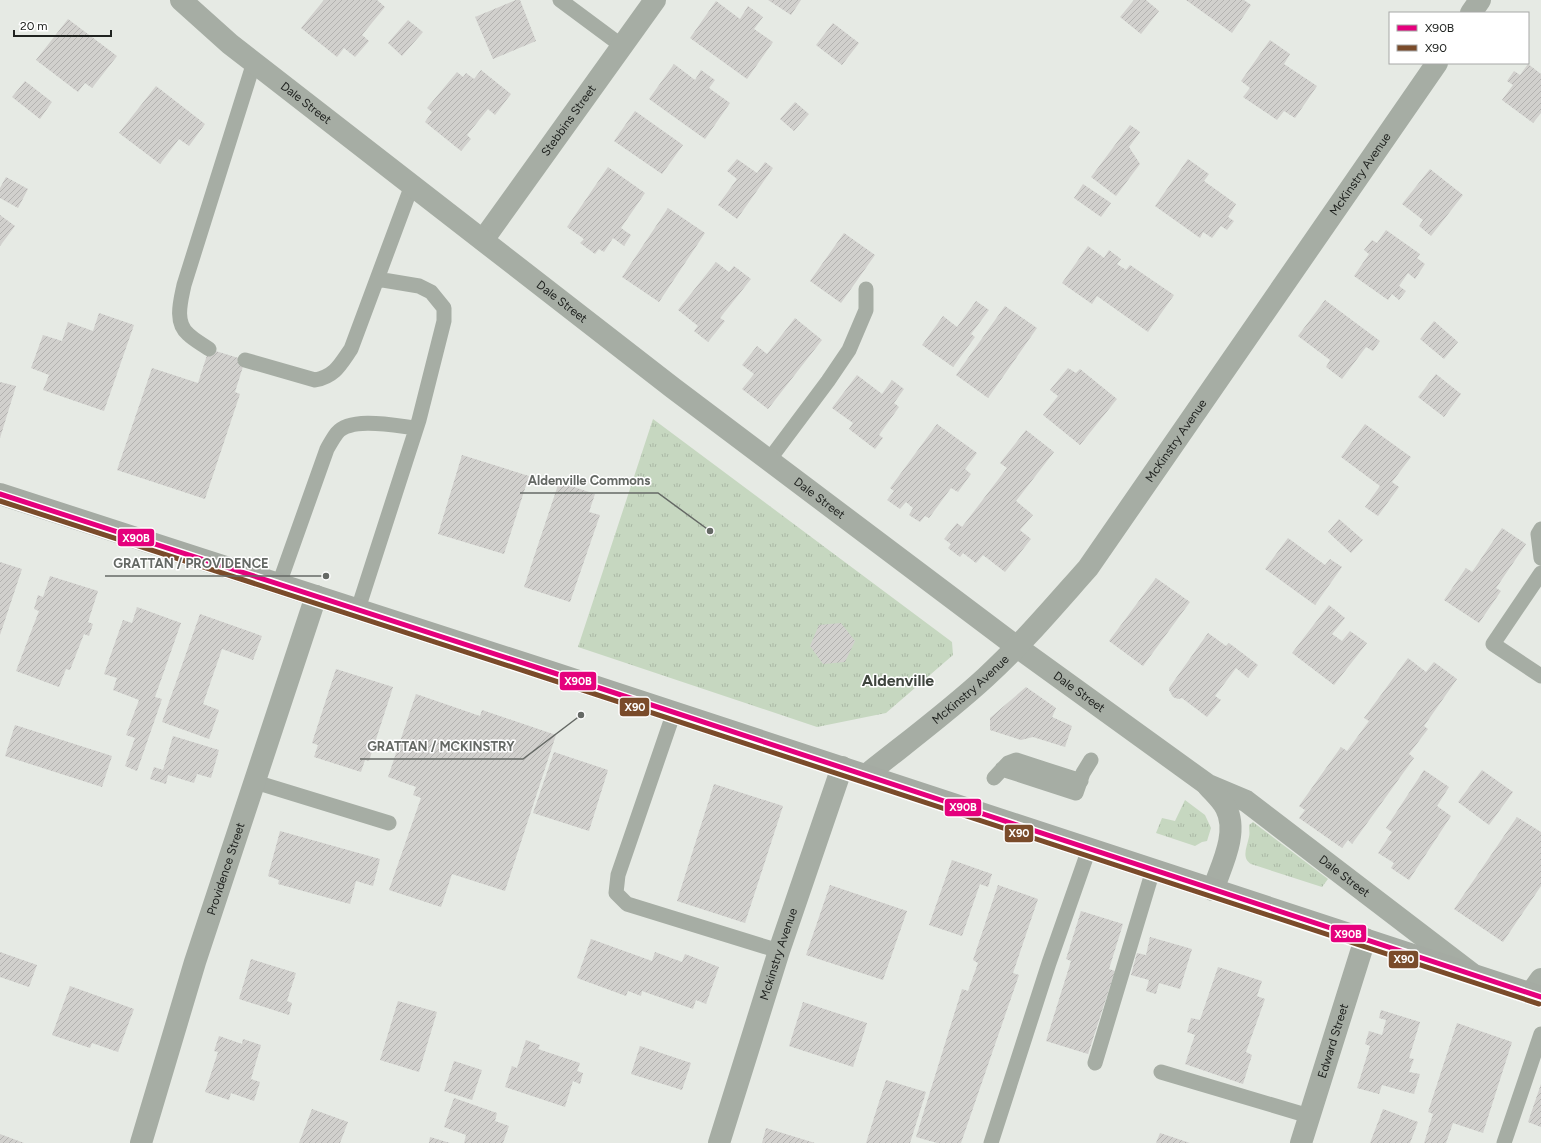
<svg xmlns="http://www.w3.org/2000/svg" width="1541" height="1143" font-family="Figtree,sans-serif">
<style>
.grass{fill:url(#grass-tufts)}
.building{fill:url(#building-hatch)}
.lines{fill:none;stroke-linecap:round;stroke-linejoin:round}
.service{stroke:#a6ada4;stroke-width:15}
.minor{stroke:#a6ada4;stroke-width:22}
.tertiary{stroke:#a6ada4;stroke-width:22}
.secondary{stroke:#a5aba3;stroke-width:22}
.bus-1-casing{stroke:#fff;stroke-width:8}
.bus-2-casing{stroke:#fff;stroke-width:8}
.bus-1{stroke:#e5007d;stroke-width:5}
.bus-2{stroke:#7a4b2a;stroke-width:5}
.labels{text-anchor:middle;stroke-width:3;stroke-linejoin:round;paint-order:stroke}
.street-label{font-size:12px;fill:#202320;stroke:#fff}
.district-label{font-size:16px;font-weight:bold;fill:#3f453e;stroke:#fff}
.leader{fill:none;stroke:#656965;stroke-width:1.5}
.callout-dot{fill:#656965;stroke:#fff;stroke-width:1.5}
.callout-label{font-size:13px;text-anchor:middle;font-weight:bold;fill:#656965;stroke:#fff;stroke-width:3;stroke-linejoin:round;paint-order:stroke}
.line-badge{stroke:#fff;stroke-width:1.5}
.badge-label{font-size:11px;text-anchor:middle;font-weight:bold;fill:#fff}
</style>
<defs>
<pattern id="grass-tufts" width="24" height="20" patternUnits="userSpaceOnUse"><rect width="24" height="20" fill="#c6d7c0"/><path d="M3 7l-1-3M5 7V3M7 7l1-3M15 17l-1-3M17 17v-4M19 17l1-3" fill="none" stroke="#aab8a5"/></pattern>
<pattern id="building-hatch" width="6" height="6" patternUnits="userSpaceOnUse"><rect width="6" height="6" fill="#d1d0cd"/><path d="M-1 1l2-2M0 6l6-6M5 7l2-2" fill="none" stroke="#b3b2b0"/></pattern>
</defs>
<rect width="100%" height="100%" fill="#e6eae4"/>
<path class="grass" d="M653,419L952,642L953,655L886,713L817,727L578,647Z
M1185,800L1205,815L1211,828L1207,841L1202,842L1195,846L1156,833L1162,818L1175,821Z
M1253,822L1328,879L1322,887L1251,864C1241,858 1247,847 1249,837C1250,833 1249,829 1249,825Z"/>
<path class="building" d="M324,0H377L385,7L362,35L369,41L355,57L344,48L337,57L301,28Z
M516,0H520L536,41L493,59L475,17Z
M768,0H801L791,15Z
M1134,0H1146L1159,11L1141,34L1120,17Z
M1186,0H1244L1251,5L1232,33Z
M716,1L740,19L748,6L763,17L754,29L773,42L747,79L690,38Z
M68,19L117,56L92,88L85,83L78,92L36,60Z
M408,20L423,32L402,56L388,43Z
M833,23L859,43L842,65L816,45Z
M1270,40L1290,54L1284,64L1317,86L1295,118L1284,111L1277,120L1243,97L1250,88L1241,81Z
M674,64L695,80L701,70L715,80L709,88L730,103L705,139L649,99Z
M1528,64L1541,74V113L1533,123L1502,100L1513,85L1507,81L1514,71L1520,75Z
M481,70L511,94L495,115L488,109L467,135L471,139L461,151L425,122L432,112L427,108L457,72L463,77L466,73L474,79Z
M25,81L52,102L40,119L12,97Z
M156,86L205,124L189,146L179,139L160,164L119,133Z
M795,102L809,114L794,131L780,119Z
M635,111L683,145L662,174L614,141Z
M1130,125L1140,132L1129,147L1140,164L1116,196L1091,177Z
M737,159L757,173L765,162L773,168L737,219L718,205L737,179L727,171Z
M1188,159L1209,174L1204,181L1236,204L1228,217L1234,221L1227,230L1221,226L1212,238L1203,232L1200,238L1155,206Z
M608,167L645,193L621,228L631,235L624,246L613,238L604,252L599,249L595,254L580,243L584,239L567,227Z
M1430,169L1463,195L1431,236L1419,226L1423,220L1402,204Z
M6,177L28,189L18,208L0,198V188Z
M1083,184L1111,203L1101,217L1074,198Z
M668,208L705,233L659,302L622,277Z
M0,215L15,226L0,246Z
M1386,230L1420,254L1417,258L1425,264L1415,279L1408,273L1399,286L1406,291L1399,300L1392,294L1388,300L1354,276L1369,254L1364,250L1372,240L1377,243Z
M844,233L875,255L841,303L810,281Z
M1088,246L1104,258L1109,250L1121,259L1117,264L1126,270L1130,265L1174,295L1148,332L1097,296L1092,304L1062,283Z
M716,262L729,272L734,266L751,279L720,318L725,321L708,342L694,331L698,326L678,310Z
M1325,300L1380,341L1373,351L1366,347L1342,379L1326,367L1330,360L1298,336Z
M976,301L989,310L971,334L975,337L953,367L922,345L943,316L957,327Z
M1005,306L1037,328L988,398L956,375Z
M99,313L134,325L104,411L43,390L49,375L31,368L43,335L62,341L68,322L93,331Z
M795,318L822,340L768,409L742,389L754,374L742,365L757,346L767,354Z
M1434,321L1458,342L1444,359L1420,339Z
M209,349L245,360L235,392L240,394L205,499L117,470L152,368L198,383Z
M1068,368L1076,373L1080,369L1117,399L1080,445L1043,415L1058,396L1050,390Z
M1436,374L1461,394L1444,417L1418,397Z
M857,375L882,394L892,380L904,389L894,403L899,407L879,435L883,438L875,449L849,429L853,423L832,408Z
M0,382L16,386L0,438Z
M937,424L977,453L965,469L971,474L958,492L951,488L929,518L925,516L920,522L909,515L913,508L906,502L900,509L887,500L894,491L890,488Z
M1365,424L1411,457L1392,482L1399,487L1378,516L1365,507L1380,486L1341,457Z
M1026,430L1054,452L1016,501L1033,515L1020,530L1031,539L1005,572L983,555L976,563L963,553L960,557L948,548L951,544L944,539L957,523L962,527L1007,468L1000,463Z
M462,455L529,476L504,554L438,534Z
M559,482L595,494L589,512L600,515L570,602L524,587Z
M1339,519L1363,540L1351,553L1328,532Z
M1502,528L1526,544L1496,588L1501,591L1479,623L1444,600L1466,568L1472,572Z
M1288,538L1325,565L1330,559L1342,567L1315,605L1265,569Z
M0,562L22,569L0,635Z
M50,576L98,591L88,622L93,624L89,636L84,634L70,670L66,669L59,687L16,671L39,611L34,609L38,595L43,597Z
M1156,578L1190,602L1143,666L1109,641Z
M1329,605L1345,618L1332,634L1342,641L1350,631L1367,643L1334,685L1292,653Z
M137,607L181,623L155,697L162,699L137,771L125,766L135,738L126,735L139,700L113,690L117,678L104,674L123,620L132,623Z
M200,614L262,636L253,660L222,649L203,704L219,710L209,739L162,722Z
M841,623L855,641L845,662L823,664L810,646L819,625Z
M1208,633L1226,646L1229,643L1258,665L1248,678L1236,668L1215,696L1221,700L1207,717L1182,698L1178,699L1173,697L1169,690V688Z
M1408,658L1426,672L1434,662L1457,679L1424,726L1428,729L1409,754L1414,758L1352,844L1348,840L1342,848L1299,818L1305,810L1299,806L1341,747L1347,751L1369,721L1364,718Z
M336,669L393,687L369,761L365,760L361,772L314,757L318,745L312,743Z
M1026,687L1056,708L1052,717L1072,726L1065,747L1033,737L1021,740L990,730V718Z
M416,694L480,716L482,710L556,735L505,891L452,874L441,907L389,890L421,798L413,795L416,787L388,777Z
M15,725L112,756L102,787L5,756Z
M173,736L219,750L211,778L197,774L194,783L168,775L166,784L150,779L154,767L163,770Z
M554,752L608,770L589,831L533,813Z
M1424,770L1449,787L1437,806L1451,816L1409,880L1391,868L1394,863L1378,853L1392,832L1386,828Z
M1482,770L1513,792L1489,825L1458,802Z
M714,784L783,806L745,923L677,901Z
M1517,817L1541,832V886L1503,942L1454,909Z
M280,831L380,859L373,886L356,881L350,904L278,884L279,880L268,876Z
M952,860L992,874L988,887L980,884L962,936L929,925Z
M830,885L907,911L883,980L806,955Z
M998,885L1038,899L1013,973L1019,975L961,1143H937L916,1137L962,989L968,991L978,963L973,960Z
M1081,911L1123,924L1109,969L1115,971L1088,1054L1046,1041L1071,961L1066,959Z
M1150,937L1192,949L1180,989L1159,983L1156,994L1146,991L1149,980L1131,975L1137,953L1146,955Z
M591,939L652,961L655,952L682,962L685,954L719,967L706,1004L696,1000L693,1009L642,991L641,996L628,991L626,996L577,978Z
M0,952L37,965L29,987L0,977Z
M251,959L296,973L287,1001L292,1003L289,1015L239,999Z
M1218,967L1262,981L1257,996L1265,999L1246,1052L1252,1055L1243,1084L1185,1064L1195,1035L1187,1032L1191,1018L1200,1020Z
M70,986L134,1009L118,1052L92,1043L90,1048L52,1035Z
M398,1001L437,1012L419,1072L380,1060Z
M803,1002L867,1023L853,1067L789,1046Z
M1381,1010L1420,1022L1409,1058L1414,1059L1409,1072L1420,1074L1414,1094L1382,1085L1379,1094L1357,1088L1370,1046L1365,1044L1369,1031L1382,1035L1386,1020L1379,1018Z
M1457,1023L1512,1042L1483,1133L1453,1123L1446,1143H1424L1433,1114L1428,1112Z
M219,1036L242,1044L243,1039L261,1045L251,1079L260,1082L254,1101L231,1093L229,1100L205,1092L218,1052L214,1051Z
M526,1040L540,1045L538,1049L580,1063L577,1071L583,1073L580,1084L573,1081L565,1107L505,1087L512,1066L517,1068Z
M640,1046L691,1063L682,1090L631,1074Z
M454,1061L482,1070L472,1100L444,1091Z
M886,1080L926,1092L910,1143H866Z
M1541,1084V1127L1528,1122Z
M454,1098L497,1113L495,1121L509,1126L503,1143H464L466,1135L444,1127Z
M312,1109L348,1122L340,1143H299Z
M1383,1109L1418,1122L1410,1143H1370Z
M766,1128L815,1143H762Z
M1160,1133L1190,1143H1156Z
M0,1134L24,1143H0Z
M430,1137L450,1143H429Z"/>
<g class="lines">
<path class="service" d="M560,0L622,46
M209,349C202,344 194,340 188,334C174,322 181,300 184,285L254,62
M245,360L315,380C335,376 340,365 351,349L412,185
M769,460L828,381L849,350L866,310V289
M1541,529L1538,534L1541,558
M1541,573L1493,644L1541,676
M279,584L327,449C330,444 333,438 337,433C351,416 397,426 416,428
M358,609L419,420L444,321V308L431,292L419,286L377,279
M674,712L618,875L616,893L627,904L779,951
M1002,769L1076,793L1083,773L1091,760
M994,778L1008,763L1016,760L1081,781
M255,782L389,823
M1095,1063L1153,870
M1161,1072L1309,1116
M991,1143L1049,963L1089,849
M1504,1143L1541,1034"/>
<g class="minor">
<path id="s1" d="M483,240L655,0"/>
<path d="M1531,993L1541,979"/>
<path id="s2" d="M141,1143L195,962L316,596"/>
<path id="s3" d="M1301,1143L1365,939"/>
</g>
<g class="tertiary">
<path id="s4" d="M181,0L230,44L673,388L1017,647L1208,785L1246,801L1471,973"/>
<path d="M1471,13L1480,0"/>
<path id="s5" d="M866,775C906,743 948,712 986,677C1023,643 1055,605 1088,568L1437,63"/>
<path d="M1208,786C1214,793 1222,800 1226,808C1239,833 1221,866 1213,890"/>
<path id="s6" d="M719,1143L779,951L842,767"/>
</g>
<path class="secondary" d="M0,494L551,672L1541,997"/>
<g class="bus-1-casing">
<path id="bus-1" d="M0,494L551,672L1541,997"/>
</g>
<g class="bus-2-casing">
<path id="bus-2" d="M0,501L549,679L1539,1004"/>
</g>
<use href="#bus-1" class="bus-1"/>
<use href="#bus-2" class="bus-2"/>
</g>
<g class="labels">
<g class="street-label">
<text dy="4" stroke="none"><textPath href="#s4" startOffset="162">Dale Street</textPath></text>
<text dy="4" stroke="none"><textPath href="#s1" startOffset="147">Stebbins Street</textPath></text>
<text dy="4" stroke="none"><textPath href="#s5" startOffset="783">McKinstry Avenue</textPath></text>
<text dy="4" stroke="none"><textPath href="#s4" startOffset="486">Dale Street</textPath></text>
<text dy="4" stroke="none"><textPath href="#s5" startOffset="459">McKinstry Avenue</textPath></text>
<text dy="4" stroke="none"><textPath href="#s4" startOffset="810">Dale Street</textPath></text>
<text dy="4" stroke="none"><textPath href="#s5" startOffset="135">McKinstry Avenue</textPath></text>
<text dy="4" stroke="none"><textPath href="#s4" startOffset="1134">Dale Street</textPath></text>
<text dy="4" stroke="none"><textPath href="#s2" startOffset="287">Providence Street</textPath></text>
<text dy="4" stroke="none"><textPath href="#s4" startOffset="1458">Dale Street</textPath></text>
<text dy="4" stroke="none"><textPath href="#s6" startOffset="198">Mckinstry Avenue</textPath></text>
<text dy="4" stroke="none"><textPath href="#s3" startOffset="107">Edward Street</textPath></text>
</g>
<g class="district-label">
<text x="898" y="686">Aldenville</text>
</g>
</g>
<path class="leader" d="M710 531L658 493H520M326 576L276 576H105M581 715L523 759H360"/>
<g class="callout-dot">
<circle cx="710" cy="531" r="4"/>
<circle cx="326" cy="576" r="4"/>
<circle cx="581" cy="715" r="4"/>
</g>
<g class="callout-label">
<text x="589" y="485">Aldenville Commons</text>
<text x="191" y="568">GRATTAN / PROVIDENCE</text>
<text x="441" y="751">GRATTAN / MCKINSTRY</text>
</g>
<g class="line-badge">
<rect x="117" y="528" width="38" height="19" rx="4" fill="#e5007d"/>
<rect x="559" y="671" width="38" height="20" rx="4" fill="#e5007d"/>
<rect x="619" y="697" width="31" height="20" rx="4" fill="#7a4b2a"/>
<rect x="944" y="798" width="38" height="19" rx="4" fill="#e5007d"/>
<rect x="1004" y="824" width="30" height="19" rx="4" fill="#7a4b2a"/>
<rect x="1330" y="924" width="37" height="19" rx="4" fill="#e5007d"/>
<rect x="1388" y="950" width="31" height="19" rx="4" fill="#7a4b2a"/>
</g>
<g class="badge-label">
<text x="136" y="542">X90B</text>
<text x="578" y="685">X90B</text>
<text x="635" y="711">X90</text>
<text x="963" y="811">X90B</text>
<text x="1019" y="837">X90</text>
<text x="1348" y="938">X90B</text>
<text x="1404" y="963">X90</text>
</g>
<rect x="1389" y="12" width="140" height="52" fill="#ffffff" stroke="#a6a7a6"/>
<rect x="1397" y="25" width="20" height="6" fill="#e5007d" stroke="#a6a7a6"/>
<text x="1425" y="32" font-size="12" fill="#202320">X90B</text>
<rect x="1397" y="45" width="20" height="6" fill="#7a4b2a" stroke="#a6a7a6"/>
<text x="1425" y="52" font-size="12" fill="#202320">X90</text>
<path d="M14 30v6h97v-6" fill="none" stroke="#202320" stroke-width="2"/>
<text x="20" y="30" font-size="12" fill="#202320" stroke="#ffffff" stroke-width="3" paint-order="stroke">20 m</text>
</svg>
